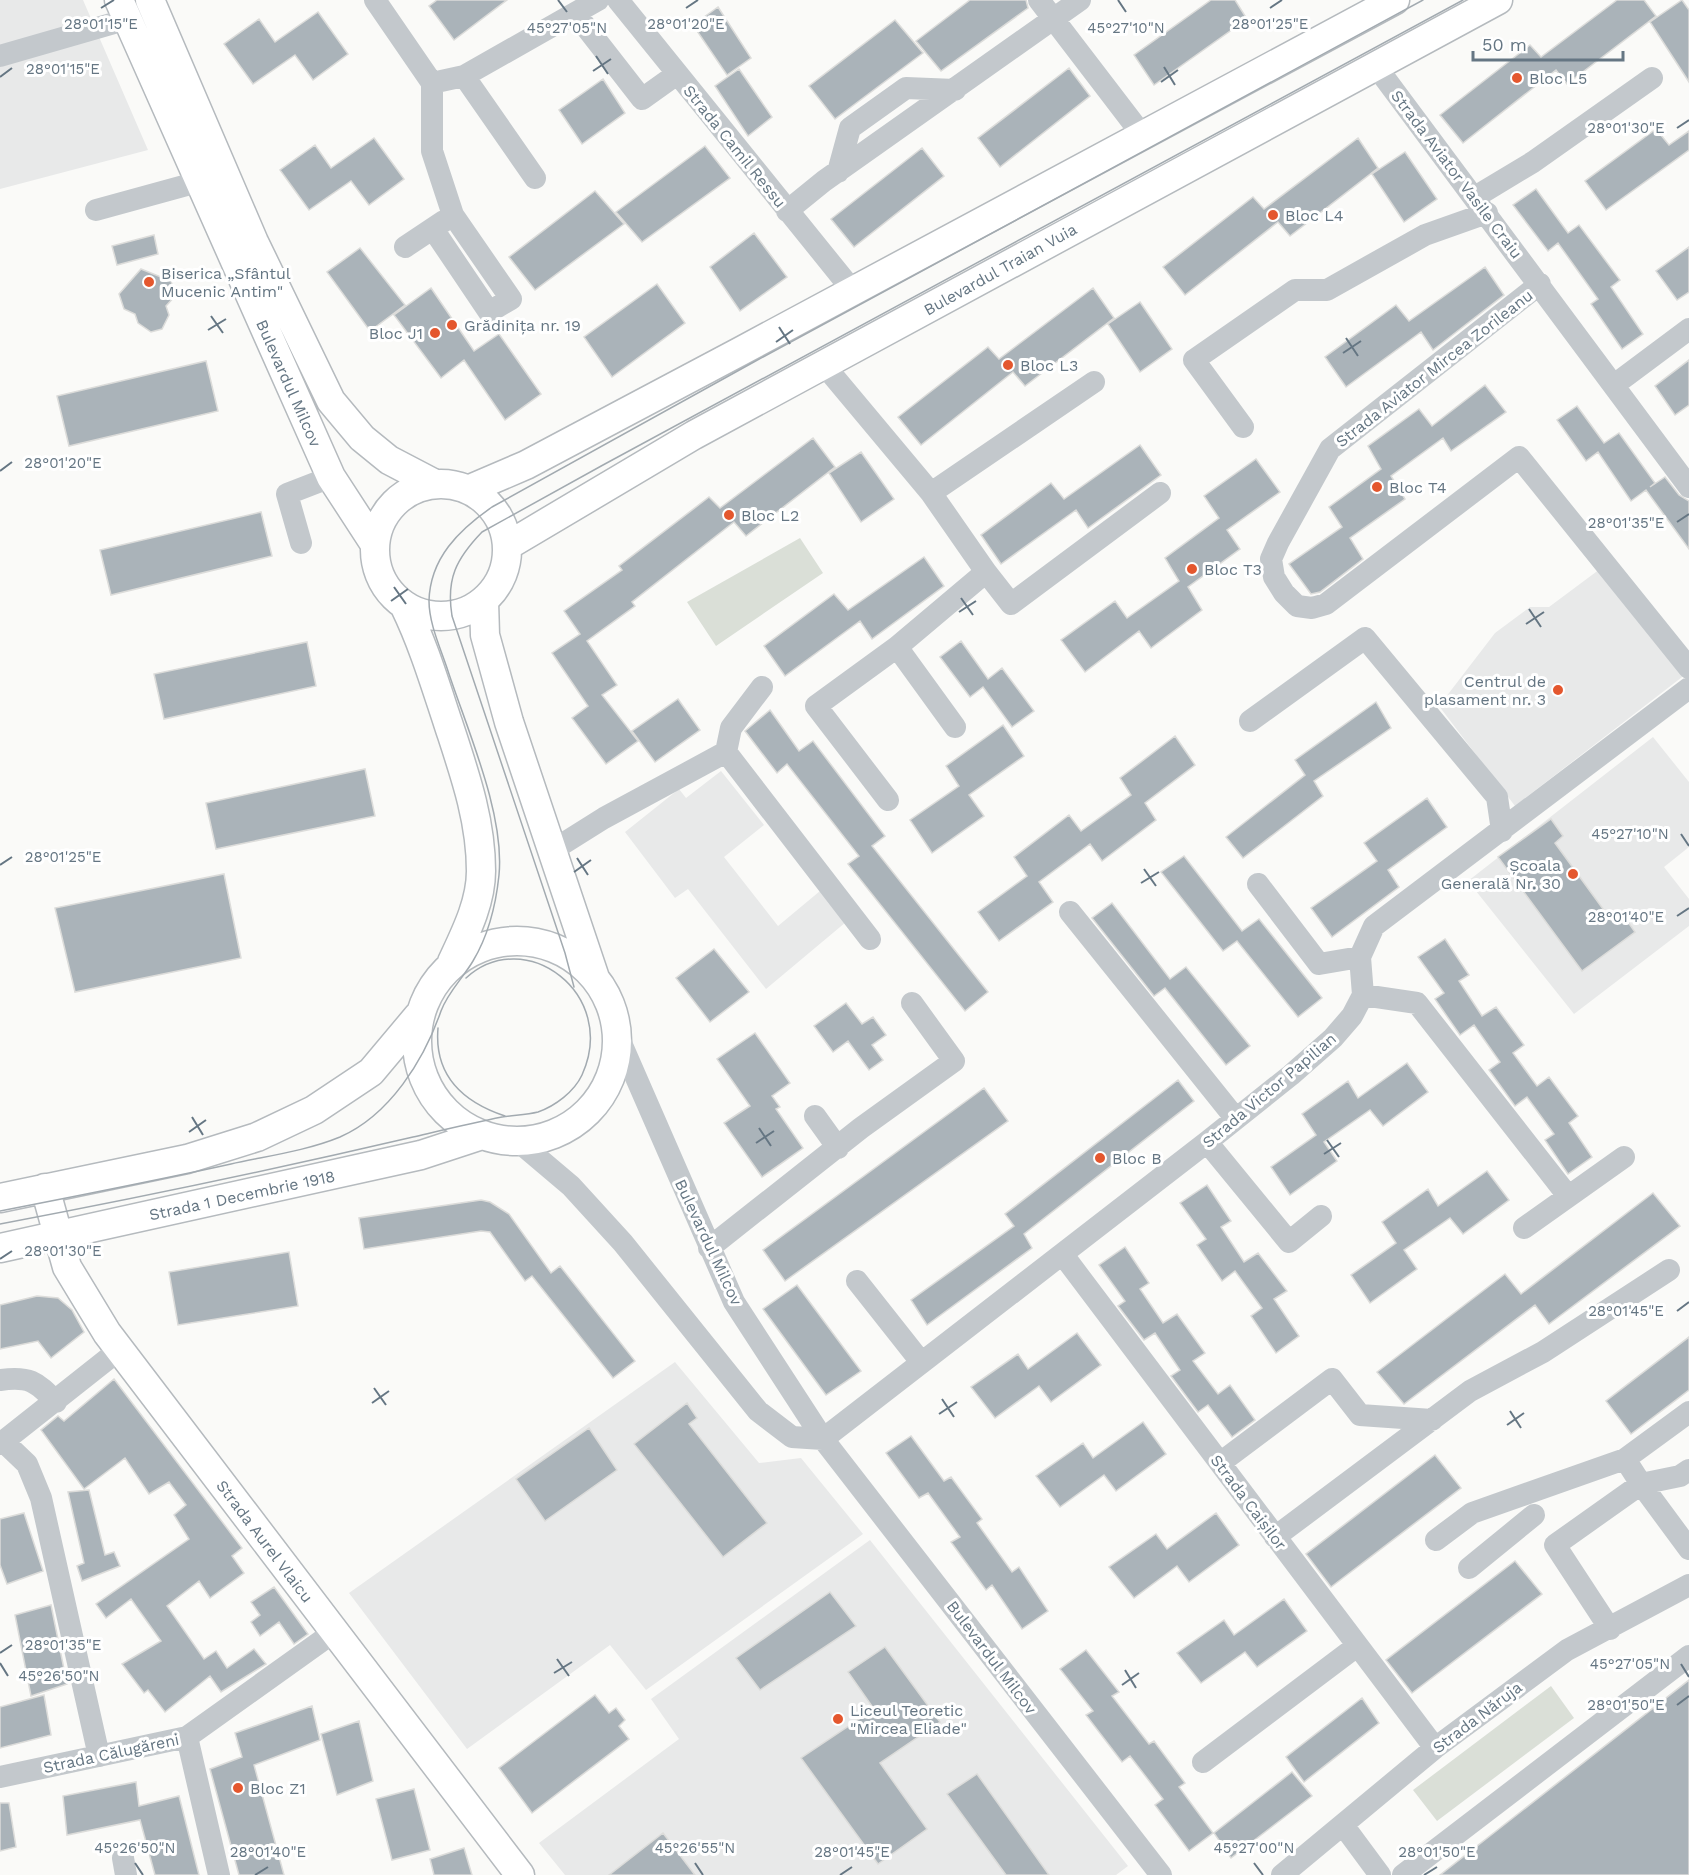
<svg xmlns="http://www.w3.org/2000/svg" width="1689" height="1875" font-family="'Work Sans',sans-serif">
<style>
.built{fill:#e8e9e9}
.green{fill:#dadfd7}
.building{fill:#aab3b9;stroke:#dcdcda;stroke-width:1.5}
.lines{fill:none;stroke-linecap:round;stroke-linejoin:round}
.major-casing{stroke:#b5babe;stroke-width:31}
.minor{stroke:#c3c8cc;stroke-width:22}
.major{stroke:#fff;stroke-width:28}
.tram{stroke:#a2aab0;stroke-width:1.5}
.ticks{fill:none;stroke:#657683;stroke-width:2}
.poi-dot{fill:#e4572e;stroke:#fff;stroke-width:2}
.labels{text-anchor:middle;stroke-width:6;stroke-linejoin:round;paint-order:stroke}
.poi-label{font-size:16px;fill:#657683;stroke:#fff;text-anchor:start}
.street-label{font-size:16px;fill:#657683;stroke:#fff}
.ticks-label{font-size:15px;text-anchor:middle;fill:#657683;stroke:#fff;stroke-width:6;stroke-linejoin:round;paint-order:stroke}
</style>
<rect width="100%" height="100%" fill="#fafaf8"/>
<path class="built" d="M0,0H83L148,150L0,189Z
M1600,569L1686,674L1515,806L1439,706L1495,633L1530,607H1549Z
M1653,737L1689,782V847L1664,867L1689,899V926L1574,1014L1468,881Z
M721,771L764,825L724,857L778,926L820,891L846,922L766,989L688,889L675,898L625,832L679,789L686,798Z
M675,1362L759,1463L801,1458L863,1534L646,1690L610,1645L467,1749L349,1593Z
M870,1540L1128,1866L1116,1875H565L539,1843L679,1739L651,1699Z"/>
<path class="green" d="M800,538L823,573L716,646L687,602Z
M1551,1686L1574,1718L1437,1821L1413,1790Z"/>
<path class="building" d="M437,0H507L454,40L429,6Z
M970,0H1026L1028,8L941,71L916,41Z
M1211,0H1235L1247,19L1154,85L1134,55Z
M1617,0H1644L1656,16L1567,84L1556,70L1463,143L1440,115L1530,45L1541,57Z
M1682,0L1689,10V82L1650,22Z
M718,7L751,58L727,75L693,25Z
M318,12L348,54L313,80L295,55L253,84L224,44L259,19L275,42Z
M895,20L923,53L835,119L809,86Z
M1069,68L1090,96L1000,167L978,138Z
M739,69L772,117L748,136L715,86Z
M603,79L625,113L582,144L559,110Z
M1656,129L1669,145L1689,131V150L1606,210L1585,181Z
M374,138L404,179L369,205L351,181L309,210L280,170L315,145L331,168Z
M1358,138L1378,168L1290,236L1278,222L1185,295L1163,267L1253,197L1264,209Z
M705,146L730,178L642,242L616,212Z
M922,148L944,176L854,247L831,219Z
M1405,152L1437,199L1404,222L1372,174Z
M1536,189L1568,233L1579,225L1620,280L1611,287L1643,334L1622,349L1591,304L1598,299L1558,243L1548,251L1513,205Z
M595,191L624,224L535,290L509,257Z
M754,233L787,277L740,311L710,267Z
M154,235L158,254L117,265L112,246Z
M1689,247V292L1677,300L1656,271Z
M360,248L405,305L370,331L327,272Z
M1485,267L1504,295L1433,350L1421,332L1346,387L1325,357L1396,305L1409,321Z
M141,269L171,281L175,296L166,306L169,315L162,329L151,332L138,323L135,314L124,309L119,294Z
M657,284L685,323L612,377L584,337Z
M431,288L474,351L499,334L541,394L505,420L464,360L441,378L394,315Z
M1093,288L1114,318L1025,386L1013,372L921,445L898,417L988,347L999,359Z
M1140,302L1172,349L1140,372L1108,324Z
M1689,360V405L1675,415L1655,386Z
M206,361L218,411L69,446L57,396Z
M1485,385L1506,412L1451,451L1443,438L1391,476L1405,499L1350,538L1363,559L1320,592L1311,594L1289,564L1342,527L1329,507L1381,469L1368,446L1419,409L1432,426Z
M1577,406L1604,443L1619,433L1655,483L1650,487L1665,477L1679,495L1689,501V549L1646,490L1631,501L1598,452L1586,461L1557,420Z
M813,438L835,467L746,536L734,522L632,602L635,606L587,641L617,685L602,695L638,741L606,764L572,718L588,706L552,653L580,634L564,611L622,570L619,566L709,497L720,508Z
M1140,445L1161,475L1088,528L1076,510L1001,564L981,535L1051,483L1064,499Z
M861,452L894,499L861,522L829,473Z
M1256,459L1280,492L1227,530L1240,549L1188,587L1202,610L1151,648L1139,631L1085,672L1061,640L1115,601L1127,618L1179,581L1165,558L1219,518L1204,496Z
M261,512L272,556L111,595L100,550Z
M924,557L944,586L872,639L860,621L785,676L764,646L834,594L848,610Z
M961,641L988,679L1002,668L1034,711L1012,727L983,687L970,697L940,657Z
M307,642L316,686L164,719L154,674Z
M678,699L700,730L655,762L632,731Z
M1376,702L1391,728L1314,781L1323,796L1243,858L1226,837L1305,775L1295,760Z
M770,710L799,751L813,741L885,836L872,846L988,992L965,1011L848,864L859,856L787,764L777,773L745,731Z
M1003,725L1024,756L969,795L984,816L932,853L910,820L959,786L946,766Z
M1175,736L1195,765L1145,803L1156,820L1102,861L1090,844L1039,882L1053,902L999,941L978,912L1027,876L1014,857L1069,815L1081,831L1131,795L1120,778Z
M365,769L375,816L216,849L206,803Z
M1427,798L1447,827L1388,870L1399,887L1332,937L1311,908L1377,861L1364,843Z
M1551,819L1563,836L1555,843L1611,920L1621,912L1635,932L1582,971L1498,857Z
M1184,856L1242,931L1259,919L1322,998L1298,1017L1237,941L1223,951L1161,872Z
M224,874L241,958L75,992L55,908Z
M1112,903L1170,979L1186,967L1250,1046L1226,1065L1165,988L1154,996L1092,918Z
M1445,939L1469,975L1459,981L1482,1016L1496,1007L1524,1045L1513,1053L1537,1086L1549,1077L1578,1116L1569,1123L1592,1157L1568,1174L1545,1140L1554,1134L1527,1097L1515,1106L1489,1070L1500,1062L1474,1025L1460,1035L1435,999L1444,993L1418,957Z
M714,949L749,992L710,1022L676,978Z
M846,1003L862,1024L873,1017L886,1035L872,1045L883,1060L869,1070L848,1041L833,1052L814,1026Z
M755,1033L790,1083L772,1096L780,1107L776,1109L803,1148L762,1177L724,1123L750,1106L717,1059Z
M1407,1063L1428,1092L1383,1126L1370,1110L1324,1142L1337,1161L1290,1195L1271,1167L1316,1135L1302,1114L1348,1081L1358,1098Z
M1178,1080L1194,1101L1024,1234L1032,1248L927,1325L911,1300L1014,1226L1005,1214Z
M984,1088L1008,1121L785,1281L763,1250Z
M1487,1171L1509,1200L1463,1234L1450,1218L1404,1250L1417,1269L1370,1303L1351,1275L1396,1243L1382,1222L1428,1189L1438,1206Z
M1207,1185L1231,1221L1221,1227L1244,1262L1258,1253L1287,1291L1274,1299L1299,1336L1276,1353L1251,1316L1262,1308L1235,1271L1222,1281L1197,1245L1206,1239L1180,1203Z
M1653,1193L1680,1226L1549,1324L1535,1305L1404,1404L1377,1372L1505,1274L1521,1294Z
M481,1200L490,1202L509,1214L551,1273L560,1266L635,1361L613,1378L532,1276L525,1281L490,1232L481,1231L364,1249L359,1218Z
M1125,1247L1149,1283L1140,1289L1163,1323L1177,1314L1205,1353L1193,1361L1218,1394L1230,1385L1255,1420L1232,1437L1208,1405L1198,1412L1171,1376L1180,1370L1155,1333L1144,1340L1118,1306L1125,1301L1099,1265Z
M289,1252L298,1306L178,1325L169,1272Z
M797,1285L861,1371L826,1395L763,1309Z
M37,1296L58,1298L72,1310L84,1332L51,1358L38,1341L0,1349V1305Z
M1077,1333L1101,1365L1051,1402L1039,1386L995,1418L971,1387L1018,1354L1028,1369Z
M1689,1337V1390L1631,1434L1606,1401Z
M114,1379L242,1548L232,1556L244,1573L210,1598L199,1581L167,1606L204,1659L216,1651L227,1668L254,1649L266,1664L221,1692L210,1676L165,1712L148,1690L144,1693L122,1664L161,1641L131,1599L106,1618L96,1604L189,1539L174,1515L186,1505L169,1482L149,1494L125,1458L84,1489L41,1430L58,1416L64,1421Z
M687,1403L697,1418L689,1424L767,1523L723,1557L634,1444Z
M1143,1422L1166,1454L1116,1491L1104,1475L1060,1507L1036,1476L1083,1443L1093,1458Z
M589,1428L617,1470L545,1521L516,1479Z
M911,1436L944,1481L951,1477L982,1519L977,1523L1012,1572L1019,1567L1048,1611L1022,1629L992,1585L986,1590L951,1542L960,1537L928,1493L919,1498L886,1453Z
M1435,1455L1461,1488L1331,1587L1306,1554Z
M89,1490L105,1555L114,1552L120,1566L82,1581L77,1566L84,1563L68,1492Z
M24,1513L43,1571L7,1584L0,1565V1519Z
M1216,1513L1239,1545L1189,1582L1177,1566L1134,1598L1109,1567L1156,1534L1167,1549Z
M1515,1561L1542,1594L1412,1693L1386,1660Z
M274,1587L308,1634L294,1644L279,1622L260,1636L251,1622L260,1615L251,1602Z
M830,1592L856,1626L760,1690L736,1658Z
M1284,1599L1307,1631L1257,1667L1245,1652L1201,1683L1177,1653L1224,1620L1234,1635Z
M51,1605L67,1684L31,1696L15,1615Z
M885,1647L940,1722L880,1763L927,1829L878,1864L801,1758L874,1709L848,1672Z
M1086,1650L1119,1692L1112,1696L1149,1744L1154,1741L1185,1783L1179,1787L1213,1833L1189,1851L1155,1805L1163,1799L1130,1756L1122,1762L1086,1715L1093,1711L1060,1669Z
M1689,1680V1875H1440Z
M44,1695L51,1735L0,1748V1707Z
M595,1695L609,1713L616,1708L625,1720L619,1726L629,1739L532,1813L499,1768Z
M1362,1698L1379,1723L1304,1782L1286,1757Z
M312,1706L320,1740L254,1765L284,1875H239L210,1769L242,1757L235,1733Z
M359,1721L373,1781L337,1795L321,1734Z
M1292,1772L1312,1796L1231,1858L1214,1833Z
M977,1774L1049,1875H1006L947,1794Z
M136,1782L139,1806L179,1796L199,1875H155L140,1820L67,1835L63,1796Z
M414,1789L430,1850L392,1860L376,1799Z
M0,1803H9L16,1847L0,1851Z
M663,1833L695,1875H609Z
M464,1848L472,1875H434L430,1859Z"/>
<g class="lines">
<g class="major-casing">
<path id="major" d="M119,0L331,477L374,543
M150,0L254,242L331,401L362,438L389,460L433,483
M375 550a66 66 0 1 1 132 0a66 66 0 1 1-132 0Z
M470,489L526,465L741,351L1395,0
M507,546L694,435L1498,0
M484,601L485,635L509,722L595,978
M405,607C423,644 435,684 448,723C464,772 481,819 481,871C481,903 465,934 452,962
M417 1041a100 100 0 1 1 200 0a100 100 0 1 1-200 0Z
M45,1188L67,1267L107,1333L520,1875
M0,1198L187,1159L257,1137L314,1110L371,1072L418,1016
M0,1248L421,1155L482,1135"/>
</g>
<path class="minor" d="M375,0L432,83V151L453,215L511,299L489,312L433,229
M618,0L853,291
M1039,0L1143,136
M575,13L642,99L677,74
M0,56L142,15
M1375,65L1689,487
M464,76L535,178
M432,83L464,76L598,0
M838,172L850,128L906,88L955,90
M1475,197L1533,162L1652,78
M96,210L198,182
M787,211L824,181L1080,0
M405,247L444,221
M1540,284L1330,449L1278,543L1271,559L1274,577L1284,593L1297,606L1312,608L1326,604L1519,457L1689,668
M824,365L931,493L986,572L897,647L816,706L888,800
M1614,385L1689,329
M1243,427L1194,360L1295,290H1327L1425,235L1487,213
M931,493L1094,382
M301,543L287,494L331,477
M986,572L1011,604L1160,493
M897,647L955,727
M1250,721L1365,638L1497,797L1502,831
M726,752L731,728L762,687
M553,850L604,818L726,752L870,939
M1258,884L1319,964L1360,957
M1070,912L1236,1119
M1363,995L1417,1003L1568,1196
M617,1034L734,1302L823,1439L1161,1875
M815,1116L838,1148
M519,1142L571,1186L623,1243L758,1411L792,1437L823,1439
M1207,1142L1289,1242L1321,1216
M1524,1228L1624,1157
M709,1248L861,1128L954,1061L912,1003
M1063,1255L1435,1748
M857,1281L921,1362
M0,1380C29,1376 36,1381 56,1402
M823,1439L1207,1142L1291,1075L1333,1038L1352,1016L1363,995L1360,957L1374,926L1689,688
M4,1442L27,1464L41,1498L99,1756
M0,1444L119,1350
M1625,1459L1689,1412
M1220,1463L1332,1379L1360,1415L1432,1420
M1689,1470L1680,1476L1641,1484L1689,1549
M1275,1537L1470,1391L1543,1352L1669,1270
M1436,1540L1472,1513L1625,1459L1641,1484L1555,1545L1610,1629
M1469,1568L1534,1515
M187,1737L219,1875
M1203,1762L1357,1646
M0,1777L187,1737L334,1632
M1343,1825L1380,1875
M123,1858L126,1875
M1282,1875L1435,1748L1567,1650L1689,1585
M1403,1875L1689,1656"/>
<use href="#major" class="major"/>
<path class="tram" d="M574,987L565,953L452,616C446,579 456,559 482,532L603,465L1463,0
M438,1028C434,1075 463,1102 505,1116
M0,1211C77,1196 154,1181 231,1164C267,1156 306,1151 340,1137C390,1115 424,1060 441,1011C448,992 463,978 473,961C488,936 496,904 499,875C505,813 466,727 447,668C440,647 429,623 429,601C430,558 459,530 492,507L752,363L1423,0
M0,1224C138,1198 276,1169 413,1137C443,1130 472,1123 502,1117C514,1115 526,1115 538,1112C555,1106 574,1092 582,1075C619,994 525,924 466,978"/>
</g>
<path class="ticks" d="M558,0L567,12M1118,0L1126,12M101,8L114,0M686,8L698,0M1270,8L1282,0M596,56L608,74M1164,67L1175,85M593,71L611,59M0,77L12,68M1161,82L1178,70M1677,128L1689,120M211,316L223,333M779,327L790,344M208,330L226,319M1346,338L1358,356M776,342L793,330M1343,353L1361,341M0,471L12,462M1677,522L1689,514M394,587L406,604M961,598L973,615M391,601L408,589M1529,609L1541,627M959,612L976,601M1526,624L1544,612M1681,834L1689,846M577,858L588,875M0,865L12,857M1144,869L1156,886M574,872L591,860M1141,883L1159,872M1677,916L1689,908M192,1117L203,1135M759,1128L771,1146M189,1132L206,1120M1327,1140L1339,1157M756,1143L774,1131M1324,1154L1341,1143M0,1259L12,1251M1677,1311L1689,1302M374,1388L386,1405M942,1399L954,1417M372,1403L389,1391M1510,1411L1521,1428M939,1414L957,1402M1507,1425L1524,1413M0,1653L12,1645M557,1659L569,1676M0,1663L8,1676M1681,1664L1689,1677M1125,1670L1136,1688M554,1673L572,1662M1122,1685L1139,1673M1677,1705L1689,1696M135,1863L143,1875M695,1863L703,1875M1254,1863L1263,1875M255,1875L268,1867M840,1875L852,1867M1424,1875L1437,1867"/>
<g class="poi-dot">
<circle cx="1517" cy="78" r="6"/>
<circle cx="1273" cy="215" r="6"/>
<circle cx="149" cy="282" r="6"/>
<circle cx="452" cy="325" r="6"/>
<circle cx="435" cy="333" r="6"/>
<circle cx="1008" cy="365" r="6"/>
<circle cx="1377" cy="487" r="6"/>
<circle cx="729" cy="515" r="6"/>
<circle cx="1192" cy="569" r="6"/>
<circle cx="1558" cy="690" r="6"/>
<circle cx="1573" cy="874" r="6"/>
<circle cx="1100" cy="1158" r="6"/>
<circle cx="838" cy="1719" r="6"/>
<circle cx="238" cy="1788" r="6"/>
</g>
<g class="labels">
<g class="poi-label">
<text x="1529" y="84">Bloc L5</text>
<text x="1285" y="221">Bloc L4</text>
<text x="161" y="279">Biserica „Sfântul<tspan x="161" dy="18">Mucenic Antim"</tspan></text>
<text x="464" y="331">Grădinița nr. 19</text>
<text x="423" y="339" text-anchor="end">Bloc J1</text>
<text x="1020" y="371">Bloc L3</text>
<text x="1389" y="493">Bloc T4</text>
<text x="741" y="521">Bloc L2</text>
<text x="1204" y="575">Bloc T3</text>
<text x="1546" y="687" text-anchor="end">Centrul de<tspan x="1546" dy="18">plasament nr. 3</tspan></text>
<text x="1561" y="871" text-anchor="end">Școala<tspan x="1561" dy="18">Generală Nr. 30</tspan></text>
<text x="1112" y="1164">Bloc B</text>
<text x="850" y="1716">Liceul Teoretic<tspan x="850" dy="18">"Mircea Eliade"</tspan></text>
<text x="250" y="1794">Bloc Z1</text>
</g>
<g class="street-label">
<text transform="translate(735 146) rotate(51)" y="6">Strada Camil Ressu</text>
<text transform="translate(1457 174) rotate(53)" y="6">Strada Aviator Vasile Craiu</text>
<text transform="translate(1000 269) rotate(-29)" y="6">Bulevardul Traian Vuia</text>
<text transform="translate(1434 368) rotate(-38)" y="6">Strada Aviator Mircea Zorileanu</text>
<text transform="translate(289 383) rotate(66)" y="6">Bulevardul Milcov</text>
<text transform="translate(1269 1090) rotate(-40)" y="6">Strada Victor Papilian</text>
<text transform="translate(242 1195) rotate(-12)" y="6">Strada 1 Decembrie 1918</text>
<text transform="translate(709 1242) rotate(65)" y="6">Bulevardul Milcov</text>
<text transform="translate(1249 1502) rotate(53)" y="6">Strada Caișilor</text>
<text transform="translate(265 1541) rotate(53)" y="6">Strada Aurel Vlaicu</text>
<text transform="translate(992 1657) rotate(53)" y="6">Bulevardul Milcov</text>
<text transform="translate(1477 1717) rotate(-37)" y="6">Strada Năruja</text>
<text transform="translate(111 1753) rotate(-12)" y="6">Strada Călugăreni</text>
</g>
</g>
<g class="ticks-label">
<text x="686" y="29">28°01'20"E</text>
<text x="101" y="29">28°01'15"E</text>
<text x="1270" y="29">28°01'25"E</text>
<text x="1126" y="33">45°27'10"N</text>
<text x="567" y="33">45°27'05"N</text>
<text x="63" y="74">28°01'15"E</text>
<text x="1626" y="133">28°01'30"E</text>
<text x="63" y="468">28°01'20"E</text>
<text x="1626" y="528">28°01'35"E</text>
<text x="1630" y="839">45°27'10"N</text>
<text x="63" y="862">28°01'25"E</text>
<text x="1626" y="922">28°01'40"E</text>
<text x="63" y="1256">28°01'30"E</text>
<text x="1626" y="1316">28°01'45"E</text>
<text x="63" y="1650">28°01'35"E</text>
<text x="1630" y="1669">45°27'05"N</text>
<text x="59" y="1681">45°26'50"N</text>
<text x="1626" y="1710">28°01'50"E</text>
<text x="135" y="1853">45°26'50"N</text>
<text x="695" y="1853">45°26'55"N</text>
<text x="1254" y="1853">45°27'00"N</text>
<text x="268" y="1857">28°01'40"E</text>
<text x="852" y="1857">28°01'45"E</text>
<text x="1437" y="1857">28°01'50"E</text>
</g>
<path d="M1473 51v9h150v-9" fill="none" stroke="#657683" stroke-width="3"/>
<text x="1482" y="51" font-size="18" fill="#657683" stroke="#ffffff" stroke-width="4.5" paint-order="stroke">50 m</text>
</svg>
